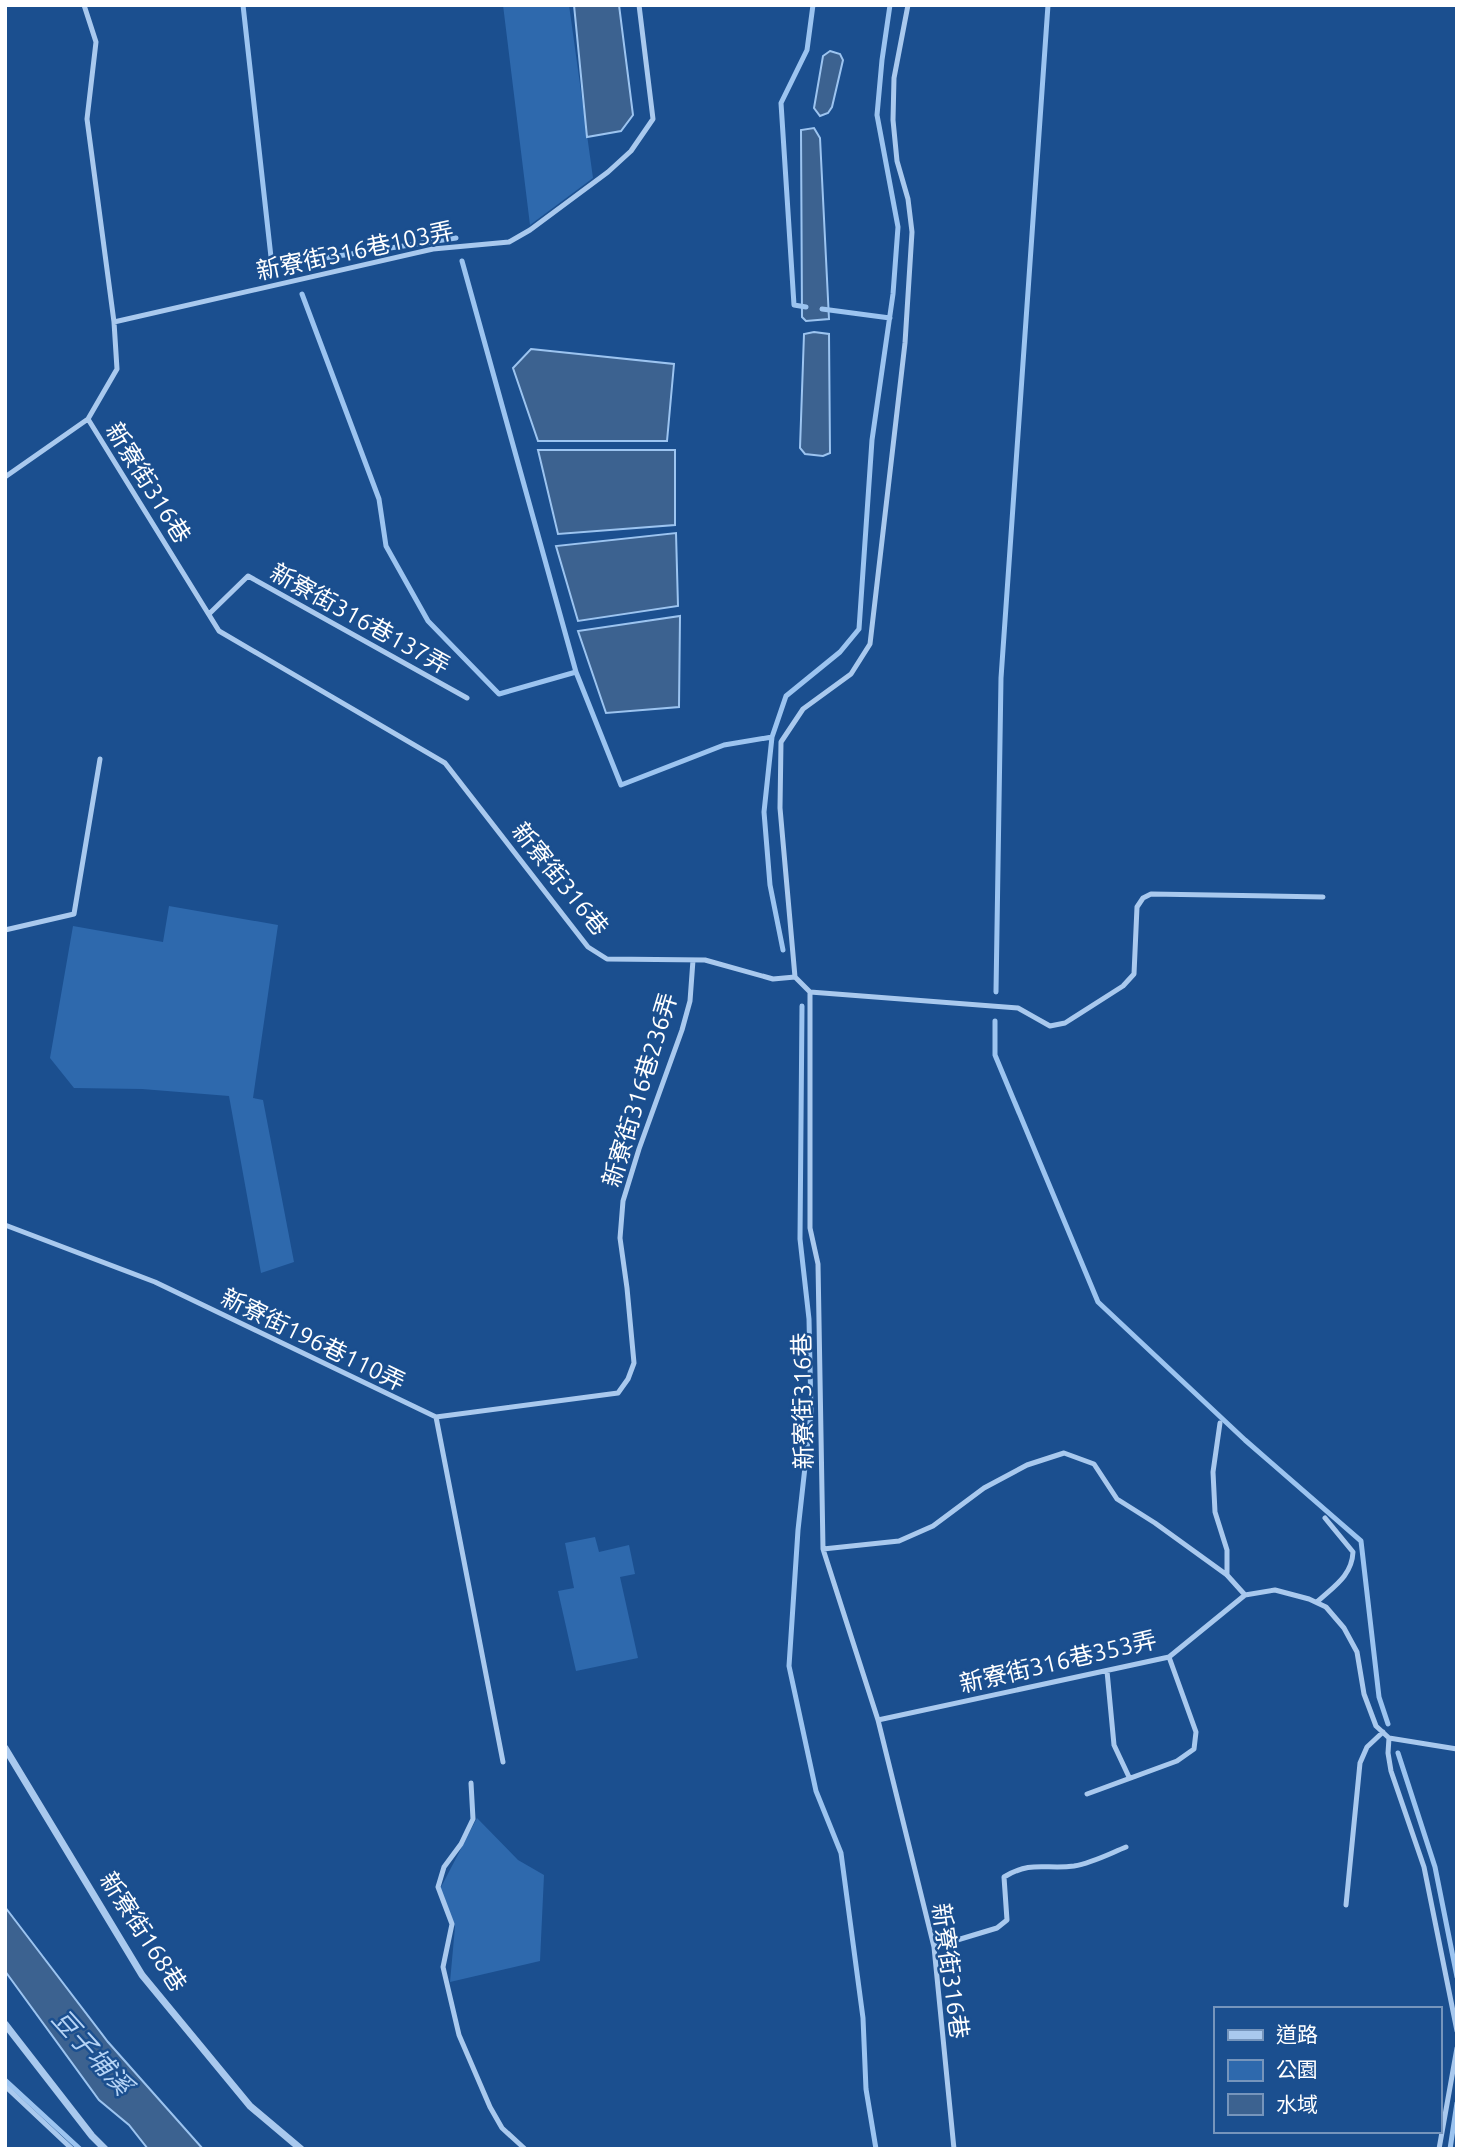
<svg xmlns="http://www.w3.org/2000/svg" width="1462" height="2154" font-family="Ubuntu,'Noto Sans TC',sans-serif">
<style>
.green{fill:#2e69ad}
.water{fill:#3c6290;stroke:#9cc4f0;stroke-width:2}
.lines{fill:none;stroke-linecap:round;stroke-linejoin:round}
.stream{stroke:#9cc4f0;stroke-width:5}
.service{stroke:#a9c9ee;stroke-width:5}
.minor{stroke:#a9c9ee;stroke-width:7}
.labels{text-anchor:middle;stroke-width:5;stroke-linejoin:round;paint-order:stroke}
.street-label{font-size:24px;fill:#fff;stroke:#1b4f8f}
.water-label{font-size:26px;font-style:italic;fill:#b5d3f5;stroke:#1b4f8f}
</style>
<rect width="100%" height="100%" fill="#1b4f8f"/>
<path class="green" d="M503,5H569L593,178L530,225Z
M169,906L278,925L253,1098L263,1100L294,1262L261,1273L229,1096L142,1089L74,1088L50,1058L73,926L163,942Z
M595,1537L599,1552L629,1545L635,1574L620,1577L638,1658L576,1671L558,1591L574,1588L565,1543Z
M477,1818L518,1860L544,1875L540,1961L450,1982L455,1927L440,1889Z"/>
<path class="water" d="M574,5H619L633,115L621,131L587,137Z
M830,51L840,54L843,60L832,107L828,113L820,116L814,108L823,56Z
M814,128L820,138L829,319L806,321L802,317L801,130Z
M814,332L829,334L830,453L823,456L805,454L800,448L804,334Z
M531,349L674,364L667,441H538L513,368Z
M538,450H675V525L558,534Z
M676,533L678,606L578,621L556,546Z
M680,616L679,707L606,713L578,631Z
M5,1907L108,2042L203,2149H148L129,2125L99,2100L5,1971Z"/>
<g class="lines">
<path class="stream" d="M243,5L272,266L456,238
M462,261L576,672
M302,294L379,499L386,546L428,621L499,694L576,672L621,785L724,745L772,737
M806,307L794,305L781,103L807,50L813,5
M822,309L890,318
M783,950L770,885L764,812L772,737L786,696L840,652L859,629L872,440L893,294L898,227L877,115L882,60L890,5
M996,992L1001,678L1048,5
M802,1006L800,1239L809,1319L811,1413L798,1530L789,1666L816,1791L841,1853L863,2018L866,2089L876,2149
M995,1021V1055L1098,1302L1245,1440L1361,1541L1379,1697L1388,1724
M1398,1753L1435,1867L1457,1977
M5,2080L80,2149
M1450,2149L1457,2103"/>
<path class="service" d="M114,322L433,249L509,242L530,230L608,172L631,151L653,119L639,5
M88,419L219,631L445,763L588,947L607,959L705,960L773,979L795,977L810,992V1228L818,1264L823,1549L878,1720L934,1947L954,2149
M5,477L88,419L117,369L114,322L87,119L96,42L84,5
M209,614L248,576L467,698
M5,930L74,914L100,759
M795,977L780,808L781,742L803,709L851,674L870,644L905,343L912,232L908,199L897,161L893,120L894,78L908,5
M810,992L1018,1008L1050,1026L1065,1023L1123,986L1134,974L1137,907L1143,898L1151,894L1323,897
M5,1225L155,1282L436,1417L618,1393L628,1379L634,1363L627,1288L620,1238L623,1201L639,1149L682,1030L690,1001L693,960
M436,1417L503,1762
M1220,1423L1213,1472L1215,1512L1227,1550V1575
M823,1549L899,1541L933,1526L984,1488L1027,1465L1064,1453L1094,1464L1117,1499L1155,1523L1227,1575L1245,1595
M1317,1602C1333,1587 1352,1576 1353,1552L1325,1518
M1107,1671L1114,1745L1129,1777
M878,1720L1169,1657L1245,1595L1275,1590L1309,1599L1326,1607L1344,1628L1357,1652L1364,1694L1376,1726L1389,1738L1457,1749
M1389,1738L1388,1753L1391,1771L1424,1867L1457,2031
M471,1783L473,1819L461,1844L444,1867L438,1887L452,1924L443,1967L459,2035L490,2107L502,2128L525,2149
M1087,1794L1177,1761L1194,1749L1196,1732L1169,1657
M1346,1905L1360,1763L1367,1747L1383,1732
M934,1947L997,1928L1007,1920L1004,1877C1032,1860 1046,1870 1074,1866C1092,1863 1109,1854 1126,1847
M5,2086L72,2149
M1439,2149L1457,2048"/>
<path class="minor" d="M5,1748L142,1975L250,2106L301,2149
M5,2024L92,2136L105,2149"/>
</g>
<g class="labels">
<g class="street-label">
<text transform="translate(355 251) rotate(-12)" y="8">新寮街316巷103弄</text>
<text transform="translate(148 483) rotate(58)" y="8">新寮街316巷</text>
<text transform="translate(360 619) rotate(29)" y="8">新寮街316巷137弄</text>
<text transform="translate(560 879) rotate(51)" y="8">新寮街316巷</text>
<text transform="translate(640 1090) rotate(-73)" y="8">新寮街316巷236弄</text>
<text transform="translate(313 1340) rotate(26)" y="8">新寮街196巷110弄</text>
<text transform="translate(803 1401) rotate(-91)" y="8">新寮街316巷</text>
<text transform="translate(1058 1662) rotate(-13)" y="8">新寮街316巷353弄</text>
<text transform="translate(143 1932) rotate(57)" y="8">新寮街168巷</text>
<text transform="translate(950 1971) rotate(82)" y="8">新寮街316巷</text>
</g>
<g class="water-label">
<text transform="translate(92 2052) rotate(48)" y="9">豆子埔溪</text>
</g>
</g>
<rect width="1462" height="2154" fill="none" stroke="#ffffff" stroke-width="14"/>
<rect x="1214" y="2007" width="228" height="126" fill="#1b4f8f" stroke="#7695bc" stroke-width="2"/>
<rect x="1228" y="2030" width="35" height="10" fill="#a9c9ee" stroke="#7695bc" stroke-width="2"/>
<text x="1276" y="2042" font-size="21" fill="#ffffff">道路</text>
<rect x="1228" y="2060" width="35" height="21" fill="#2e69ad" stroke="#7695bc" stroke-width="2"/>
<text x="1276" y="2077" font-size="21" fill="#ffffff">公園</text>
<rect x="1228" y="2094" width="35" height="21" fill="#3c6290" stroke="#7695bc" stroke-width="2"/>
<text x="1276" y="2112" font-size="21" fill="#ffffff">水域</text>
</svg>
